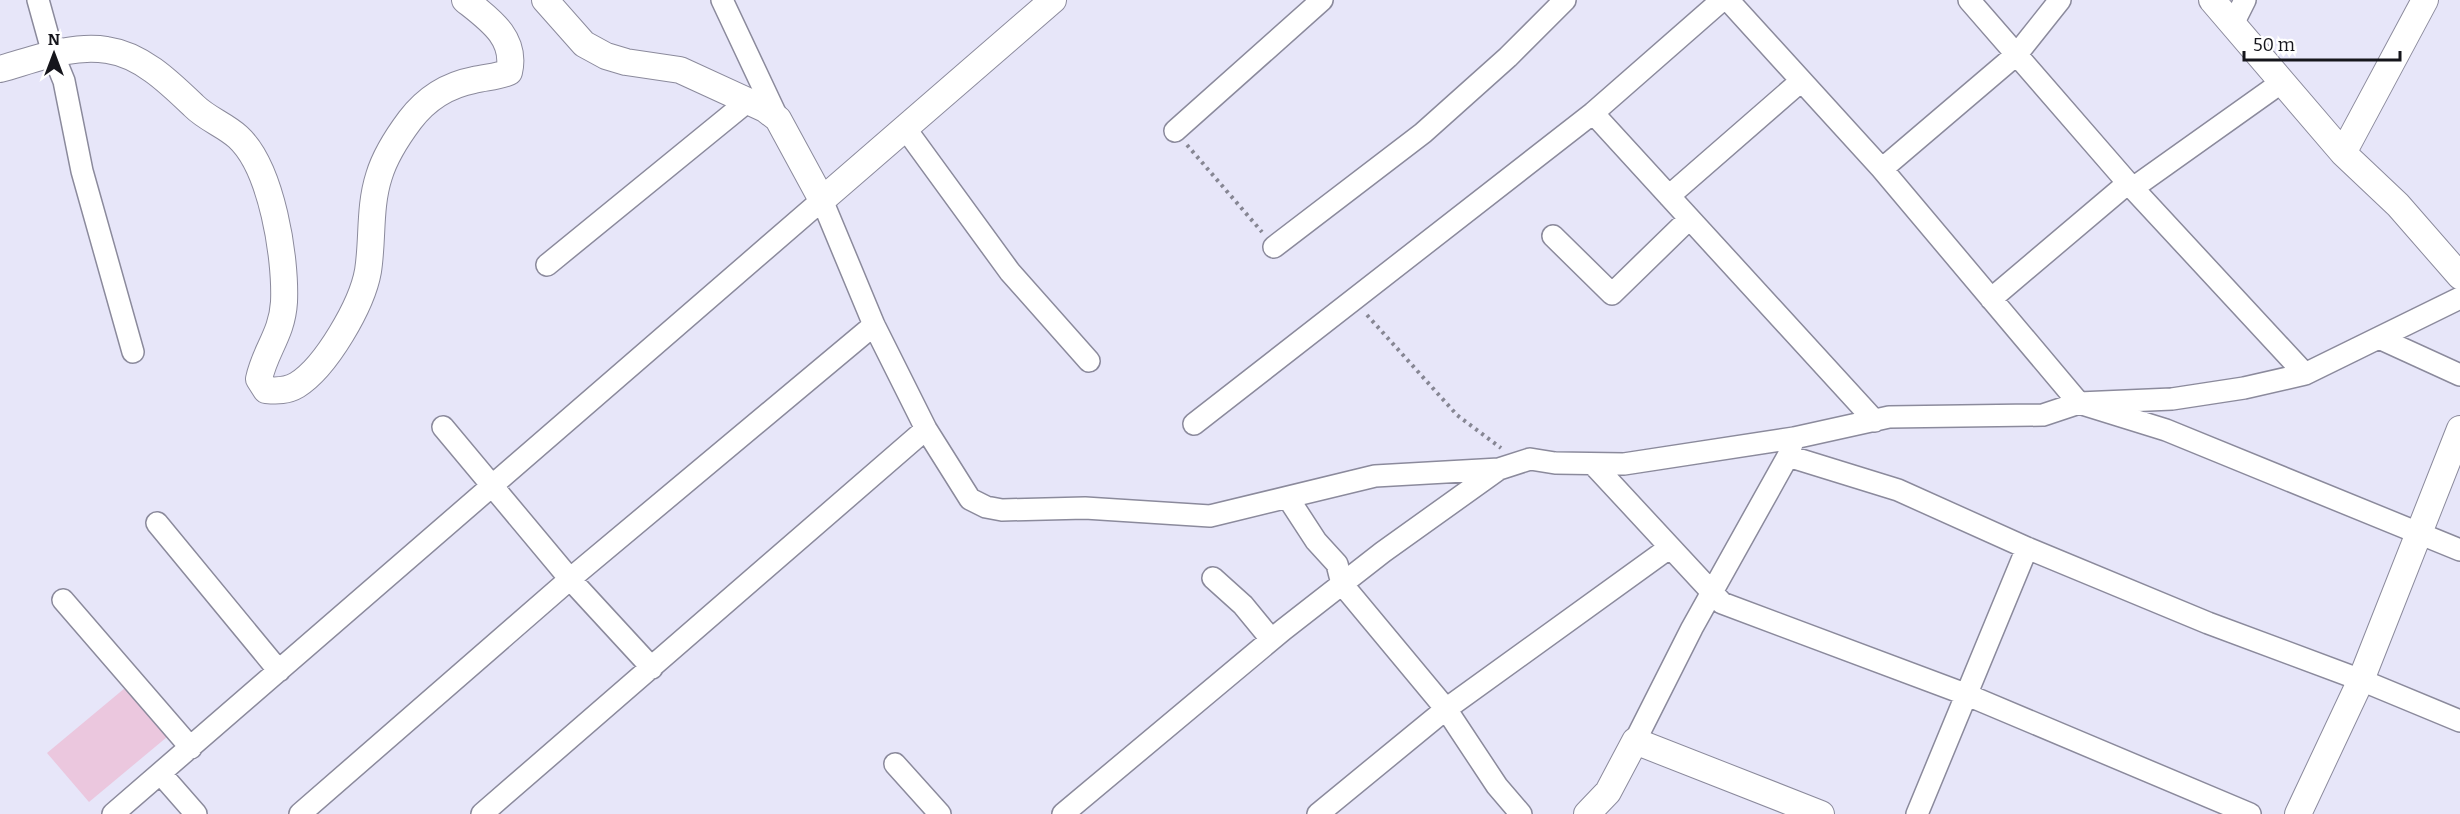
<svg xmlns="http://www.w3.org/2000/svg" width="2460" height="814" font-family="Bitter,serif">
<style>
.green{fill:#ebc7de}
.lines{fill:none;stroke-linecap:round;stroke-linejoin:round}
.minor-casing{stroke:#8b8a9c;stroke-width:24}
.tertiary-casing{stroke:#8b8a9c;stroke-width:28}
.path{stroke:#868693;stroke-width:4;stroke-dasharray:3 4.5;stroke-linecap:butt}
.minor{stroke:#fff;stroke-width:21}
.tertiary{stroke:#fff;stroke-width:26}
</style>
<rect width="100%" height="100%" fill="#e7e6f9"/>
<path class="green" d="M125,688L167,737L89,802L47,753Z"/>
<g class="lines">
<g class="minor-casing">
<path id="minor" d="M38,0L53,54L64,81L82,171L133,352
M722,0L778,119
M1728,0L1882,169L2079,403L2166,430L2460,550
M1969,0L2128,183L2305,374
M2233,24L2245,0
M1593,113L1875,421
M905,128L1010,272L1089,361
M1175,131L1322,0
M1882,169L2017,54L2060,0
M2133,188L2282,82
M1669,196L1801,81
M1553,236L1612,294L1689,219
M1274,247L1423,133L1508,57L1565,0
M547,265L748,101
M1991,299L2128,183
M2379,338L2460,375
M1194,424L1593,113L1722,0
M443,427L570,579L652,668
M1788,456L1898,490L2027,548L2208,623L2361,680L2460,721
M1594,465L1722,603L1965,694L2250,814
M1288,498L1316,541L1337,564L1342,584L1446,709L1497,786L1521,814
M157,523L279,671
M1213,578L1243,605L1271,639
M63,600L191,748
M1635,741L1692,628L1788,456L1792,444
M895,764L940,814
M161,774L196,814
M113,814L822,200L874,325L926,429L970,499L986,507L1002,510L1085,508L1210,516L1375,476L1499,469L1530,459L1555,463L1624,464L1794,438L1889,417L2043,415L2079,403L2172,399L2244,388L2305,374L2460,298
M300,814L570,579L874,325
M482,814L926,429
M1063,814L1283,630L1383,552L1499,469
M1318,814L1446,709L1669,548
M1917,814L2027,548"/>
</g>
<g class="tertiary-casing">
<path id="tertiary" d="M545,0L584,44L606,56L626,62L680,70L765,109L778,119L822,200L1053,0
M2212,0L2343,153L2398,205L2460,276
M0,69C33,60 72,44 107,50C142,55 170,83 194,106C207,119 225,125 238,137C272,168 286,258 284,302C282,335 265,350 259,379L266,390C277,391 287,391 297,385C326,367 362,305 368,271C373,239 369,207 379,176C385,156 398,136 410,120C426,99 448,85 474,80C486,77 498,77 509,72C517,38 489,19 465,0
M2343,153L2425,0
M1587,814L1608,792L1635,741L1821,814
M2298,814L2361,680L2460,429"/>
</g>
<path class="path" d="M1187,145L1262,232
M1367,315L1457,415L1501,448"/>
<use href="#minor" class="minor"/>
<use href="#tertiary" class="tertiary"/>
</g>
<g transform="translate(54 54)" stroke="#ffffff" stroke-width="4.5" paint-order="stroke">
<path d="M0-4.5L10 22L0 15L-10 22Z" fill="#16161c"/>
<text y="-9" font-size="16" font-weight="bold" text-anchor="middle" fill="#16161c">N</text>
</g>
<path d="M2244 51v9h156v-9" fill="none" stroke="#16161c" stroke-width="3"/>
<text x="2253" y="51" font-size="18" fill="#16161c" stroke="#ffffff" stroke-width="4.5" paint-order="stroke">50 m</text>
</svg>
